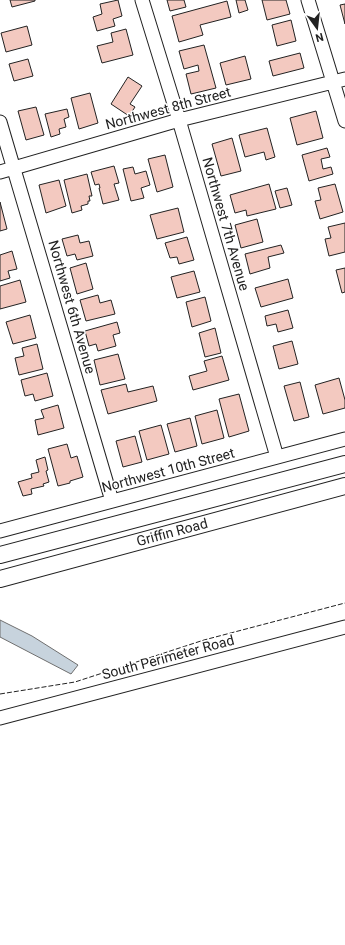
<svg xmlns="http://www.w3.org/2000/svg" width="345" height="945" font-family="Roboto,sans-serif">
<style>
.water{fill:#c7d3dd;stroke:#6f6f6f}
.building{fill:#f3c9c0;stroke:#222}
.lines{fill:none;stroke-linecap:round;stroke-linejoin:round}
.minor-casing{stroke:#222;stroke-width:15}
.major-casing{stroke:#222;stroke-width:18}
.minor{stroke:#fff;stroke-width:13}
.major{stroke:#fff;stroke-width:16}
.fence{stroke:#222;stroke-width:1;stroke-dasharray:5 2;stroke-linecap:butt}
.labels{text-anchor:middle;stroke-width:3;stroke-linejoin:round;paint-order:stroke}
.street-label{font-size:14px;fill:#222;stroke:#fff}
</style>
<rect width="100%" height="100%" fill="#fff"/>
<path class="water" d="M0,620L32,636L78,665L71,674L0,637Z"/>
<path class="building" d="M10,0H35V1L12,7Z
M118,0L122,16L113,19L115,26L97,31L93,17L102,14L100,4Z
M167,0H184L186,7L170,11Z
M236,0H245L248,10L239,13Z
M262,0H286L290,14L267,20Z
M227,1L231,17L200,25L203,35L179,42L172,16Z
M345,4V24L340,5Z
M291,20L296,41L277,46L272,25Z
M27,26L32,45L6,52L1,33Z
M126,29L133,55L102,63L97,46L113,42L111,33Z
M204,45L216,88L191,94L186,74L199,71L198,65L184,69L179,51Z
M300,53L304,68L273,76L269,61Z
M245,56L251,79L226,85L220,63Z
M28,59L33,76L14,81L9,64Z
M128,77L142,86L130,104L135,107L129,116L111,104Z
M90,93L98,123L79,129L71,98Z
M36,107L44,135L26,140L18,111Z
M67,109L69,117L64,119L66,127L59,129L60,134L51,137L45,114Z
M316,111L323,138L297,145L290,118Z
M267,128L275,157L266,160L264,152L245,157L239,135Z
M232,138L241,171L221,176L212,144Z
M327,148L330,157L321,159L323,169L331,167L333,174L309,181L302,155Z
M165,155L173,187L157,192L148,159Z
M114,166L119,183L114,184L119,200L103,204L99,188H100L99,184L95,185L91,172Z
M133,167L135,174L146,171L150,185L141,188L144,198L131,201L123,169Z
M87,174L92,196H89L90,201H88V204L81,206L82,210L72,213L64,180Z
M59,180L66,206L46,213L39,185Z
M269,184L276,209L247,216L246,210L235,213L230,195Z
M335,184L343,212L320,219L315,201L321,200L318,188Z
M287,188L292,205L280,208L275,191Z
M0,202L7,229L0,231Z
M178,208L184,232L157,239L150,215Z
M257,219L263,242L241,248L235,225Z
M345,223V252L329,256L325,239L331,238L328,227Z
M78,235L80,243L89,241L93,256L77,260L75,254L67,256L62,239Z
M187,237L194,260L179,264L177,257L170,258L165,243Z
M281,245L284,253L268,257L270,268L250,274L245,254Z
M12,251L17,269L8,271L10,278L0,281V255Z
M86,263L93,289L77,294L70,268Z
M345,268V292L342,293L336,270Z
M194,271L200,292L177,298L171,277Z
M288,279L293,298L261,307L255,288Z
M20,280L26,302L0,309V286Z
M98,295L100,303L111,300L115,314L86,321L80,300Z
M205,297L211,321L192,327L186,302Z
M288,310L293,328L278,332L276,324L267,326L265,316Z
M30,315L36,338L13,344L6,322Z
M117,322L120,333L113,335L116,346L98,351L96,344L89,346L85,331Z
M215,328L221,353L205,357L199,333Z
M292,341L298,364L279,369L273,346Z
M37,344L43,369L19,375L15,358L24,356L22,348Z
M118,354L125,379L100,385L94,360Z
M222,356L229,380L193,390L189,376L207,371L204,361Z
M47,373L53,396L35,401L33,394L25,396L21,380Z
M339,378L345,400V408L323,414L315,385Z
M300,382L309,417L294,421L284,386Z
M126,384L128,392L153,386L157,401L108,414L101,390Z
M239,394L249,431L229,437L219,399Z
M58,405L64,428L38,435L35,420L44,418L41,410Z
M217,410L224,438L202,444L195,416Z
M190,418L197,446L175,452L167,424Z
M161,425L169,454L147,460L139,431Z
M135,436L142,462L123,467L116,441Z
M67,444L71,458L77,456L83,477L70,481V483L58,486L48,449Z
M45,457L48,470L46,471L49,482L43,484L44,486L31,489L32,494L23,496L18,482L32,478L31,474L39,472L36,460Z"/>
<g class="lines">
<g class="minor-casing">
<path id="minor" d="M142,0L179,120L277,457
M308,0L345,121
M0,122L112,501
M0,172L179,120L345,79
M0,531L345,439
M0,718L345,627"/>
</g>
<g class="major-casing">
<path id="major" d="M0,555L345,464
M0,579L345,486"/>
</g>
<use href="#minor" class="minor"/>
<use href="#major" class="major"/>
<path class="fence" d="M0,694L75,682L204,640L345,603"/>
</g>
<g class="labels">
<g class="street-label">
<text transform="translate(168 108) rotate(-15)" y="5">Northwest 8th Street</text>
<text transform="translate(226 224) rotate(74)" y="5">Northwest 7th Avenue</text>
<text transform="translate(72 307) rotate(74)" y="5">Northwest 6th Avenue</text>
<text transform="translate(168 470) rotate(-15)" y="5">Northwest 10th Street</text>
<text transform="translate(172 532) rotate(-15)" y="5">Griffin Road</text>
<text transform="translate(168 657) rotate(-15)" y="5">South Perimeter Road</text>
</g>
</g>
<g transform="translate(317 28) rotate(165)" stroke="#ffffff" stroke-width="3" paint-order="stroke">
<path d="M0-3L7 15L0 10L-7 15Z" fill="#222222"/>
<text y="-6" font-size="11" font-weight="bold" text-anchor="middle" fill="#222222">N</text>
</g>
</svg>
